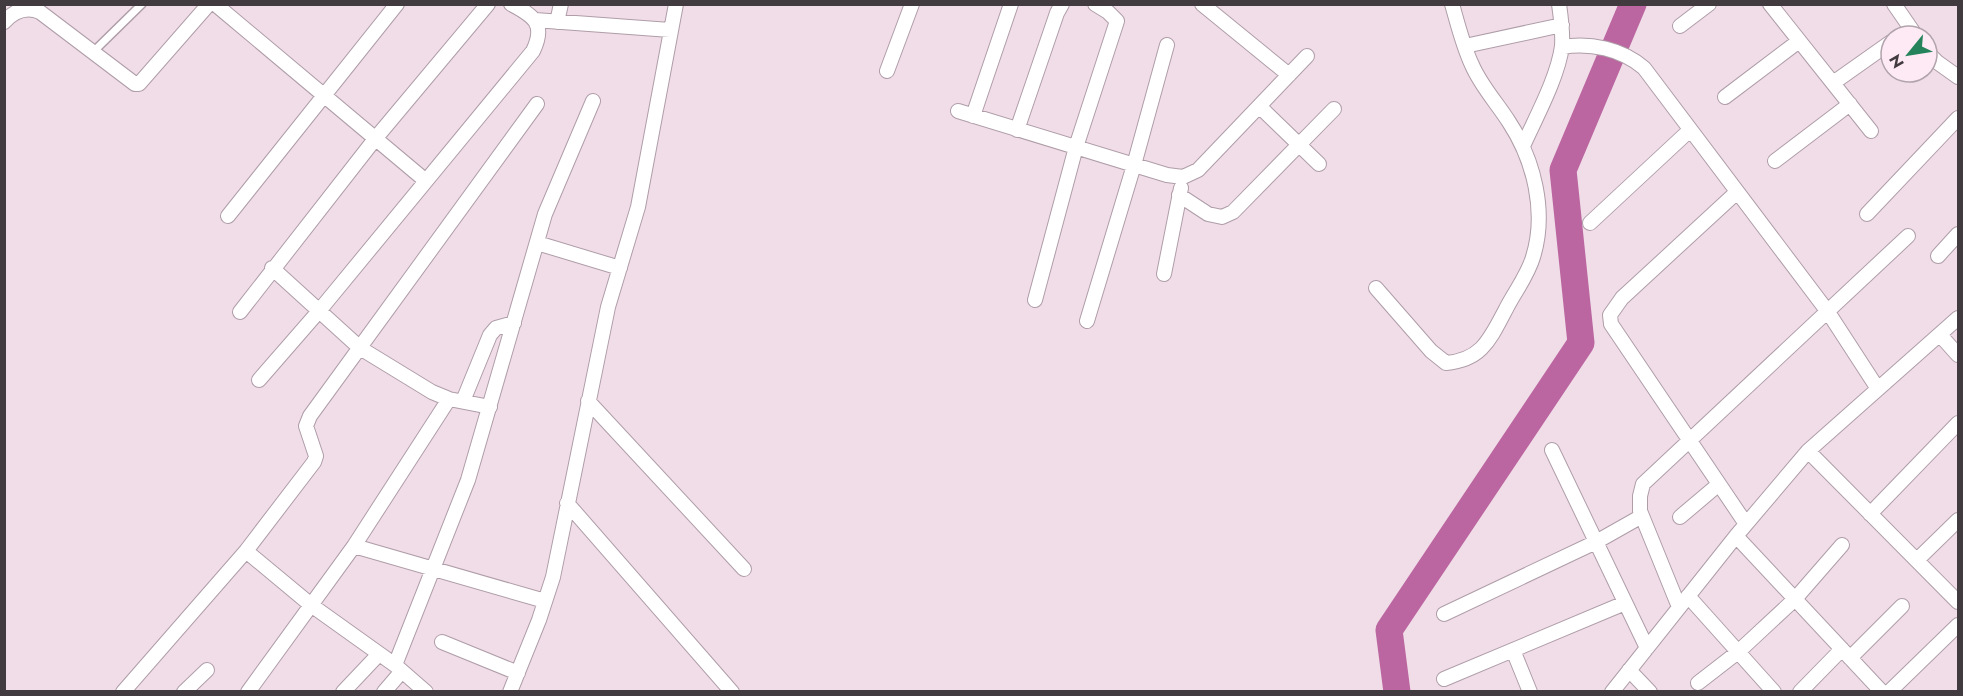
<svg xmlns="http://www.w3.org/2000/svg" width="1963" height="696" font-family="Jost,sans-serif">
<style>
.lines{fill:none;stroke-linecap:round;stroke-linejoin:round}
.river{stroke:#bb66a0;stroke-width:27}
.service-casing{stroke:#af9da8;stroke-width:10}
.minor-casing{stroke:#af9da8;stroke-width:16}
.service{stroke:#fff;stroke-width:7}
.minor{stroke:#fff;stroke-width:14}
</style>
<rect width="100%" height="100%" fill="#f0dde8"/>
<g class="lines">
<path class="river" d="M1397,692L1389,630L1581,343L1563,170L1633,4"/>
<g class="service-casing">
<path id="service" d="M93,52L142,4"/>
</g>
<g class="minor-casing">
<path id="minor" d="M215,4L426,181
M1202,4L1289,75
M1770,4L1871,131
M1894,4L1916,36
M535,20L670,30
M4,22C14,11 26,6 40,12L135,84H139L209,4
M557,22L561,4
M1680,26L1709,4
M1465,46L1562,25
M1562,47C1590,42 1622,49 1644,68L1828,312L1878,389
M1927,52L1937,62L1958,77
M887,71L912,4
M1833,83L1891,42
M1725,97L1799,41
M1259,106L1319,164
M958,111L1167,175L1183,177L1198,170L1307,56
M973,116L1011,4
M1017,130L1057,13L1062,4
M1523,146C1536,117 1558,77 1562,46C1563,32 1561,18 1559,4
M1775,161L1850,104
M1737,192L1622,298L1610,315L1611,324L1746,524
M1179,195L1208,214L1222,217L1233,212L1334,109
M1867,214L1958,118
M228,216L397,4
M1590,223L1690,130
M537,243L620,268
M1938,256L1958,234
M272,268L360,348L432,392L449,399L490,407
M1164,274L1181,188
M1376,288L1431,351L1446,363C1482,360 1490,339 1506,309C1514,293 1528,275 1533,257C1547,212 1534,160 1509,122C1497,103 1481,86 1472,65C1463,46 1458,25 1452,4
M1035,300L1076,147L1117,21L1108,12L1095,4
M240,312L375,139L488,4
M1087,321L1134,165L1167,45
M1940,335L1958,355
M259,380L319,311L533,51C546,24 534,16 511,4
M463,401L490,335L496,328L514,323
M588,401L744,569
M1552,450L1647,648
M1808,451L1958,602
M567,503L732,692
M1870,514L1958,423
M1680,517L1719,484
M1736,536L1882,692
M354,546L545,601
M246,551L311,605L395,665L426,692
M1917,560L1958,520
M1688,596L1774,692
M1679,607L1640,511V496L1643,484L1908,236
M1444,614L1596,542L1642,516
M442,642L518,673
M1513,650L1530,692
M1850,658L1902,606
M395,665L468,480L545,214L593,101
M1629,670L1650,692
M1444,679L1625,603
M1698,683L1738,652L1795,599L1842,545
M123,692L246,551L314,462L316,456L306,426L310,416L537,104
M184,692L207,670
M248,692L354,546L449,399
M343,692L379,654
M384,692L402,671
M510,692L539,620L553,577L608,307L638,207L676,4
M1612,692L1736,536L1808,451L1958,318
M1800,692L1842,649
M1889,692L1958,625"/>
</g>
<use href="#service" class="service"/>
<use href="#minor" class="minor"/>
</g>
<rect width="1963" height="696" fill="none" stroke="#413a3e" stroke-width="12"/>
<g transform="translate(1909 54) rotate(240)"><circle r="28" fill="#fdeaf5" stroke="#b2a4ac" stroke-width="1.5"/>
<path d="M0-4.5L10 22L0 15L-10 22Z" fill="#24835b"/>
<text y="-9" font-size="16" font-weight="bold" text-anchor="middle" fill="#413a3e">N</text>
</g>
</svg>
